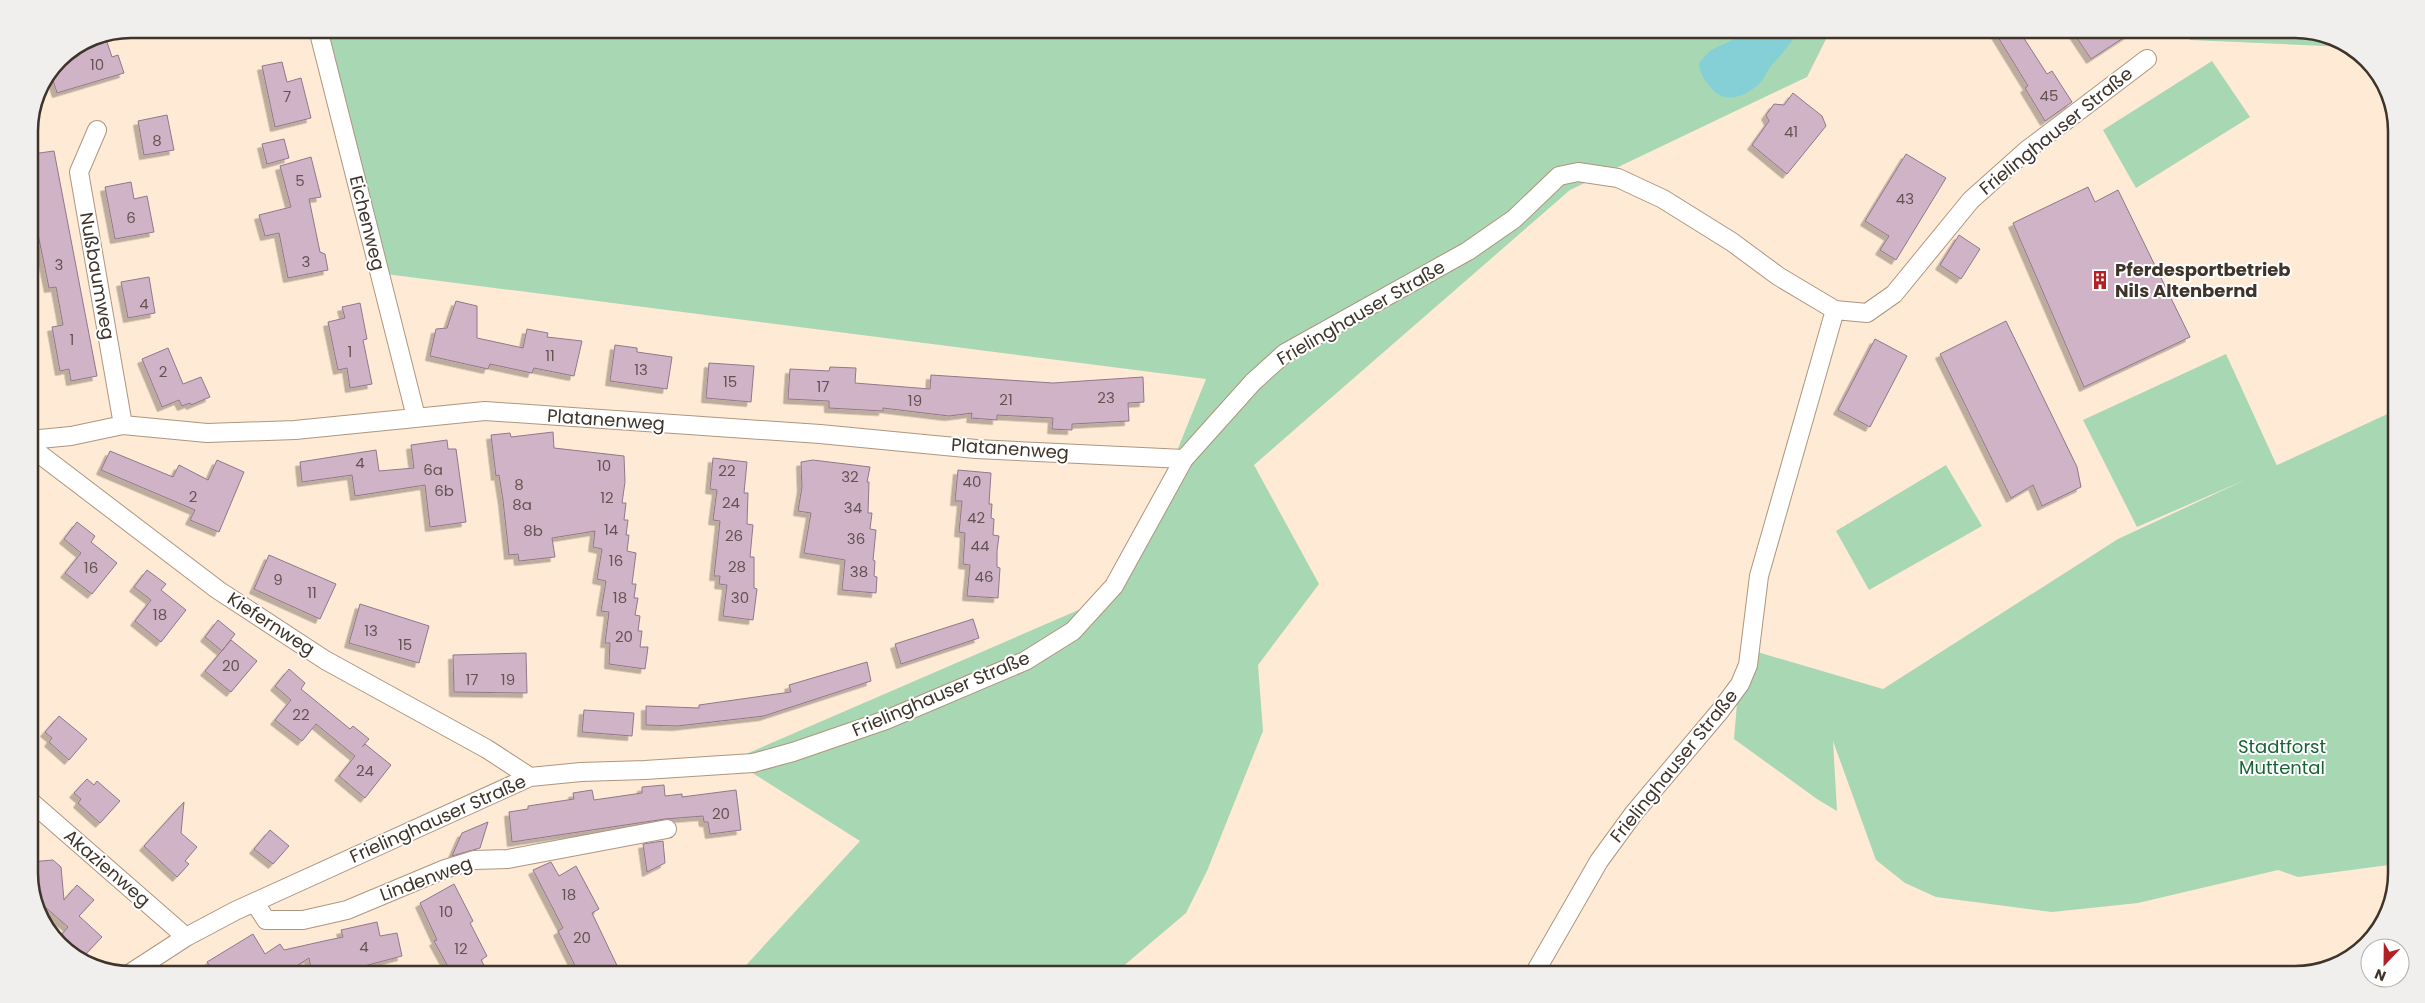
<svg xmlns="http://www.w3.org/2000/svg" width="2425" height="1003" font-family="Poppins,sans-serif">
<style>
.green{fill:#a8d7b3}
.water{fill:#85cfd7}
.building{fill:#d1b3c8;stroke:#92778b;filter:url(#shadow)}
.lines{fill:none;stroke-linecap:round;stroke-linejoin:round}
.street-casing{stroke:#ae967e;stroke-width:20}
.street{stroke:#fff;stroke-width:18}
.labels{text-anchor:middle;stroke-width:4;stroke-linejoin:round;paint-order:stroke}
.number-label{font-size:15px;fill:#635452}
.street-label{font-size:18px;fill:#3e342a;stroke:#fff}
.poi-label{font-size:18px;font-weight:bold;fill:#3e342a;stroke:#fff;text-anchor:start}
.park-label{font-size:18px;fill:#186334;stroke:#fff}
.rim{fill:none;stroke:#3e342a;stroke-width:2.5}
</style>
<defs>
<filter id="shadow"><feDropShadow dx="-4.5" dy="4.5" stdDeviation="0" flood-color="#0004"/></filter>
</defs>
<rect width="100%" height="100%" fill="#ffead6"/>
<path class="green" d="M328,29H1831L1807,77L1570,190L1254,465L1319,584L1258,665L1263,731L1207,871L1186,913L1114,974H738L860,841L732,760L1120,592L1206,379L386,274Z
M2190,29H2295L2333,36L2347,47L2190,40Z
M2212,61L2250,117L2136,188L2103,130Z
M2226,354L2277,466L2137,527L2083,420Z
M2396,410V864L2298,877L2278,870L2138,903L2052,912L1936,897L1905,883L1876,860L1833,741L1837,811L1817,799L1734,739L1737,703L1754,651L1883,689L2118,539Z
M1946,465L1982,526L1869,590L1836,531Z"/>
<path class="water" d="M1756,29L1800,30C1791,43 1782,54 1771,66C1766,72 1764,80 1758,85C1745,96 1726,104 1713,90C1706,82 1699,74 1699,63L1711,50Z"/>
<path class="building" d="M1993,29H2018L2047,74L2052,71L2072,102L2045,121L2025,88L2028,86Z
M2071,29H2137L2091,59Z
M107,42L112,57L118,55L124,73L57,93L50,71L59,58L69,51L70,54L94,44Z
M282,62L287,82L301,78L311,118L275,127L262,66Z
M1793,93L1822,116L1826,126L1787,174L1752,145L1769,121L1766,115L1774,104L1784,105Z
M167,115L174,150L144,155L138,121Z
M284,139L289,158L267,164L262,144Z
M54,151L97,376L71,381L69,369L60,371L52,327L63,325L56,287L49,288L29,190V184L37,182L32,154Z
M1906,154L1946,178L1896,260L1880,250L1889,236L1865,221Z
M311,157L321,197L309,199L320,252L325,254L328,270L288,278L279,233L265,236L259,215L291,207L280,166Z
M131,182L134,199L147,196L154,232L115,239L105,187Z
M2088,187L2095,202L2118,190L2190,337L2084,387L2013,223Z
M1959,235L1980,249L1961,279L1940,265Z
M149,277L155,313L128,318L121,282Z
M456,301L477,306V338L523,348L527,329L548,333L547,337L582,341L574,376L534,368L532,373L490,364L488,369L430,356L436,329L447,328Z
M360,303L367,339L363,340L372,384L350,388L347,368L338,370L328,322L345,318L342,307Z
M2006,321L2077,467L2081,487L2042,506L2033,485L2011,498L1940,354Z
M1875,339L1907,356L1870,427L1838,410Z
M615,345L637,348V352L672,357L667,389L610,381Z
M168,348L183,384L201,377L210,397L191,405L190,403L182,406L179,400L162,407L142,359Z
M709,363L754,366L751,402L706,398Z
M830,367L856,368L855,383L930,389L931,375L1053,383L1143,377L1144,402L1128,403L1129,421L1072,424V430L1052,429L1053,418L997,415V420L971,418L972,413L949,416L883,408V411L829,408V401L788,399L790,369L829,371Z
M553,432L554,448L624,456L625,482L622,503H626L624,520H628L626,535H629L627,551L636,553L632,584H636L634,598H638L635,615L640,616L638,631H642L640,647H648L645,669L609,664L610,643H605L609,612L601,611L606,581L597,579L602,549L593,547L595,531L552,538L555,557L519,561L518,554L509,555L503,500L499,475L496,476L491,435L510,433L511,437Z
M447,440L448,449H456L466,522L430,527L425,485L355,496L352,475L302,482L300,462L376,450L379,471L414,468L411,445Z
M110,451L173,477L179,465L208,480L217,460L244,472L219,532L190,520L195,510L101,470Z
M713,458L747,462L744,493H748L747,524L753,525L750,557H754V588L757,589L753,620L723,616L727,585L719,584L720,576H714L720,521L713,520L717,490L710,489Z
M813,460L870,467L867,482H869L868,513H872L870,529L876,530L873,560L875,561L874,576L877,577L876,593L842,590L845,560L804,553L811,513L798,511L802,487L801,462Z
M958,470L991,473L989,504H992L991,518L994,519L993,535L999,536L997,551V567L1000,568L998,598L967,596L970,565L963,564L965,533L959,532L962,501H955Z
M77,522L95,536L91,542L117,563L92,594L65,573L81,553L64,539Z
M269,555L336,584L320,619L254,589Z
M147,570L166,584L161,590L186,610L161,642L135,621L151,600L134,587Z
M360,604L429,626L419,663L349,643Z
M973,619L979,638L901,664L895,644Z
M218,620L235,634L222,651L205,637Z
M231,640L257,661L231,692L205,671Z
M526,653L527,693L454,692L453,655Z
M867,662L871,681L764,716L677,726L646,725V706L699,708V705L791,692L789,685Z
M289,669L305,683L301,689L350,729L353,726L369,739L362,747L365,744L391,765L365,798L339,776L355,756L316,724L302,741L275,720L291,700L275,686Z
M584,710L634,713L632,736L582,732Z
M59,716L87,739L69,760L49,742L52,738L45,732Z
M87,779L94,785L97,781L120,801L100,823L78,803L81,799L74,793Z
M664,785L665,796L682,794V797L736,790L741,830L710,834L708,822H704L703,816L665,819L512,842L509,812L528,809V806L574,799L573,793L592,790L594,800L642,793V787Z
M184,802L181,833L197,847L185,861L189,864L177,877L144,846Z
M488,822L480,848L452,856L462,833Z
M270,830L289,846L273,864L254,849Z
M663,841L665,863L647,872L643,844Z
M53,860L61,867L64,900L77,885L94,900L79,916L102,937L81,959L57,940L68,927L36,899L29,880V862Z
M551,862L559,876L576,866L599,909L592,913L621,974H579L558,931L563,928L533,870Z
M454,884L473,921L470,923L487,956L481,960L489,974H452L434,941L437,940L420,903Z
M377,922L380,936L397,933L402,956L334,974H312L309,958L284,974H215L207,962L253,934L265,954L280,944L284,950L324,941L343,937L341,930Z"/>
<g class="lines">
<g class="street-casing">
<path id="street" d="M318,29L416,417
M97,130L79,172L123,425
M29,440L71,436L123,425L207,433L295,430L485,411L820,434L976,449L1184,459
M29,446L218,590L325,660L487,749L530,777
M29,800L186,937
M255,903L266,920H303L347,910L445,869L474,860L508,859L667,829
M129,974L186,937L235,911L530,777L581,772L645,770L753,763L793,752L886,720L1025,661L1073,631L1114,586L1184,459L1253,382L1285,353L1468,251L1514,219L1559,176L1578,172L1618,178L1663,199L1732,242L1778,276L1835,310L1867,313L1894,294L1971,200L2027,150L2147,59
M1534,974L1599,861L1634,813L1720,711L1740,684L1748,665L1759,576L1835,310"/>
</g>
<use href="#street" class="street"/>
</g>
<defs>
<g id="building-bare" transform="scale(1.5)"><path d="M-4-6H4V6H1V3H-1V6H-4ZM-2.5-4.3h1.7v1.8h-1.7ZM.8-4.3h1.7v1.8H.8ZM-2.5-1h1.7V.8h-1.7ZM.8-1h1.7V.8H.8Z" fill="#b22123" stroke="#fff" stroke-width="2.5" paint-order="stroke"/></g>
</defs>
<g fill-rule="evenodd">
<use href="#building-bare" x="2100" y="280"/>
</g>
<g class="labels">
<g class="number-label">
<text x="97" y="70">10</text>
<text x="2049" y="101">45</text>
<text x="287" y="102">7</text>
<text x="1791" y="137">41</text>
<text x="157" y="146">8</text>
<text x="300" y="186">5</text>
<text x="1905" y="204">43</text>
<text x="131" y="223">6</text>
<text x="306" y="267">3</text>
<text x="59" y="270">3</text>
<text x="144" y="309">4</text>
<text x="72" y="345">1</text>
<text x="350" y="357">1</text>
<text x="550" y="361">11</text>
<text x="641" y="375">13</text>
<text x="163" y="377">2</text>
<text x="730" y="387">15</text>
<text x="823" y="392">17</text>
<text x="1106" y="403">23</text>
<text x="1006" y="405">21</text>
<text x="915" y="406">19</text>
<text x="360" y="468">4</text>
<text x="604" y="471">10</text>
<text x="433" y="475">6a</text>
<text x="727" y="476">22</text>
<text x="850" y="482">32</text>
<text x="972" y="487">40</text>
<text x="519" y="490">8</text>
<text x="444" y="496">6b</text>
<text x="193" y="502">2</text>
<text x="607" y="503">12</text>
<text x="731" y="508">24</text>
<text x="522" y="510">8a</text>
<text x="853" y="513">34</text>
<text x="976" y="523">42</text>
<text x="611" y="535">14</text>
<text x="533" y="536">8b</text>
<text x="734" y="541">26</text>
<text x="856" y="544">36</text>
<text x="980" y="551">44</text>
<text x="616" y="566">16</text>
<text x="737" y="572">28</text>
<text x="91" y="573">16</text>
<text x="859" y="577">38</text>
<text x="984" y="582">46</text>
<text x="278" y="585">9</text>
<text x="312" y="598">11</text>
<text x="620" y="603">18</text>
<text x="740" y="603">30</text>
<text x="160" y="620">18</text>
<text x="371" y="636">13</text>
<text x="624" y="642">20</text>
<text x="405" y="650">15</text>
<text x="231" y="671">20</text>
<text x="472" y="685">17</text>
<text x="508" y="685">19</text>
<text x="301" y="720">22</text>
<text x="365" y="776">24</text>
<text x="721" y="819">20</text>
<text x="569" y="900">18</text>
<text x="446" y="917">10</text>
<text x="582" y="943">20</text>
<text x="364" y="952">4</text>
<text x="461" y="954">12</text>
</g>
<g class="street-label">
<text transform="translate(2056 131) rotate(-39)" y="6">Frielinghauser Straße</text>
<text transform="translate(367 223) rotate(76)" y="6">Eichenweg</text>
<text transform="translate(97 276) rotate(80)" y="6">Nußbaumweg</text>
<text transform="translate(1361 313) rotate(-30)" y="6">Frielinghauser Straße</text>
<text transform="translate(606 420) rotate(4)" y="6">Platanenweg</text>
<text transform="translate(1010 449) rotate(4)" y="6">Platanenweg</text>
<text transform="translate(271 624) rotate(33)" y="6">Kiefernweg</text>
<text transform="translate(941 694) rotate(-23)" y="6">Frielinghauser Straße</text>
<text transform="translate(1674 766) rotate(-51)" y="6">Frielinghauser Straße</text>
<text transform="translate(438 819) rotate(-24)" y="6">Frielinghauser Straße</text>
<text transform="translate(107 868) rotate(41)" y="6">Akazienweg</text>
<text transform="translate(426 879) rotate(-20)" y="6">Lindenweg</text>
</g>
<g class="poi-label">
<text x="2115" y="276">Pferdesportbetrieb<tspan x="2115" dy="21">Nils Altenbernd</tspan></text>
</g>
<g class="park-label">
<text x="2282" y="753">Stadtforst<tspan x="2282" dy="21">Muttental</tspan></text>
</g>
</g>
<path d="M0 0H2425V1003H0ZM131 38H2295A93 93 0 0 1 2388 131V873A93 93 0 0 1 2295 966H131A93 93 0 0 1 38 873V131A93 93 0 0 1 131 38Z" fill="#f0efee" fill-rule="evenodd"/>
<path class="rim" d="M131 38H2295A93 93 0 0 1 2388 131V873A93 93 0 0 1 2295 966H131A93 93 0 0 1 38 873V131A93 93 0 0 1 131 38Z"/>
<g transform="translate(2385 963) rotate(202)"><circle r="24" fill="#ffffff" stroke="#b2aeaa"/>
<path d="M0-4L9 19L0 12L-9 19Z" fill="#b22123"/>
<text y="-8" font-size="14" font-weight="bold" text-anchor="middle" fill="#3e342a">N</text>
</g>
</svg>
